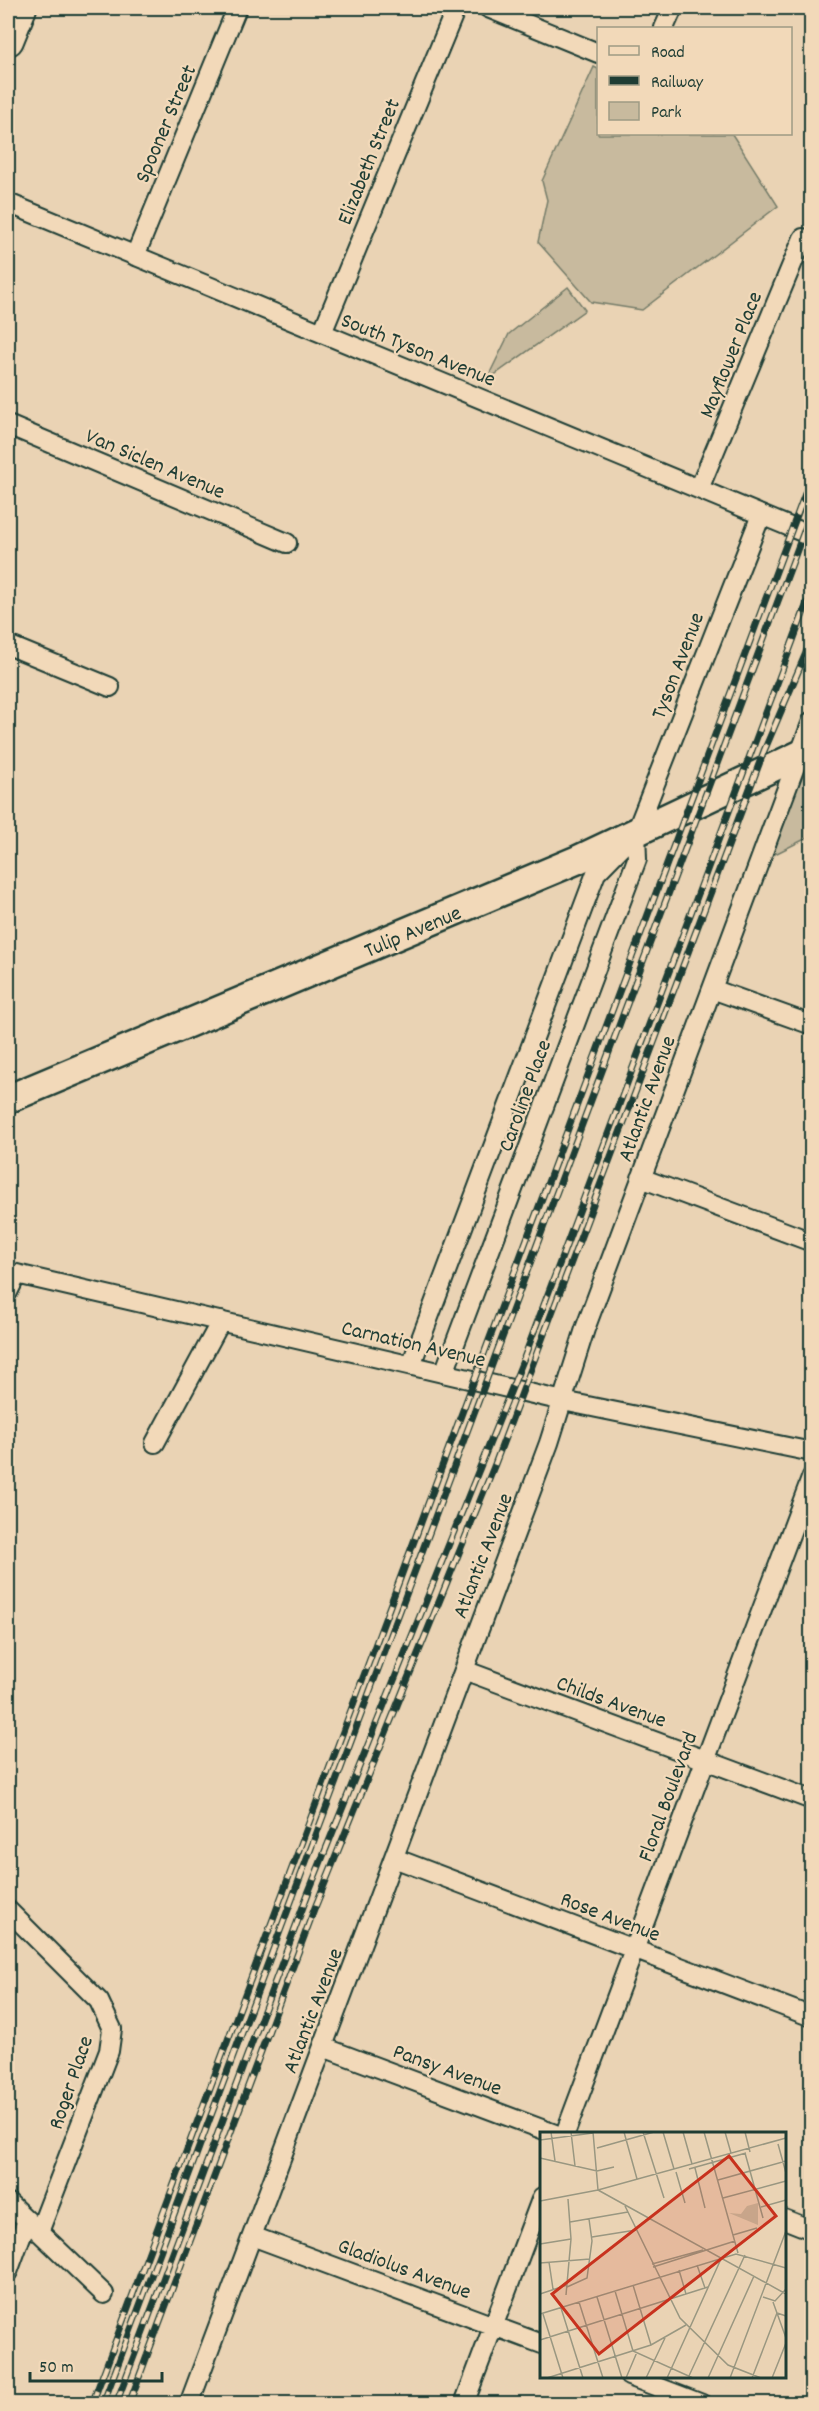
<svg xmlns="http://www.w3.org/2000/svg" width="819" height="2411" font-family="Dekko,sans-serif">
<style>
.green{fill:#c8ba9e;stroke:#747c69;stroke-width:1.5}
.lines{fill:none;stroke-linecap:round;stroke-linejoin:round}
.street-casing{stroke:#1f3d34;stroke-width:22}
.secondary-casing{stroke:#1f3d34;stroke-width:32}
.primary-casing{stroke:#1f3d34;stroke-width:34}
.street{stroke:#f2d9b9;stroke-width:18}
.secondary{stroke:#f2d9b9;stroke-width:27}
.primary{stroke:#f2d9b9;stroke-width:30}
.rail-casing{stroke:#1f3d34;stroke-width:7}
.rail{stroke:#f2d9b9;stroke-width:4.5;stroke-dasharray:14;stroke-linecap:butt}
.labels{text-anchor:middle;stroke-width:4.5;stroke-linejoin:round;paint-order:stroke}
.street-label{font-size:22px;fill:#1f3d34;stroke:#f2d9b9}
.inset-road{fill:none;stroke:#999781;stroke-width:1.5}
.view{fill:#c8321e;fill-opacity:0.15;stroke:#c8321e;stroke-width:3}
.inset-edge{fill:none;stroke:#1f3d34;stroke-width:3}
</style>
<rect width="100%" height="100%" fill="#ead3b4"/>
<filter id="ink" filterUnits="userSpaceOnUse"><feTurbulence type="fractalNoise" baseFrequency=".0167" numOctaves="2"/><feDisplacementMap in="SourceGraphic" scale="12" xChannelSelector="R" yChannelSelector="G"/><feConvolveMatrix kernelMatrix="1 2 1 2 8 2 1 2 1" color-interpolation-filters="sRGB"/></filter>
<g filter="url(#ink)">
<path class="green" d="M594,67L598,69V134H732L778,206L642,310L591,302L538,242L547,200L542,181Z
M568,287L585,310L486,381L509,334Z
M811,764V836L771,856L796,772Z"/>
<g class="lines">
<g class="street-casing">
<path id="street" d="M488,8L598,53
M664,28L673,8
M8,203L812,536
M135,256L237,8
M322,333L456,8
M8,425L287,543
M699,489L803,238
M8,645L110,687
M712,989L812,1025
M641,1178L812,1242
M8,1272L563,1401L812,1452
M8,1292L17,1274
M411,1365L596,873L636,832L761,515
M444,1373L637,859L636,832
M155,1443L221,1321
M464,1670L812,1800
M394,1858L812,2017
M8,1910L99,2001L112,2029L109,2051L39,2232
M323,2047L555,2134
M565,2134L812,1476
M8,2202L104,2294
M784,2219L812,2230
M252,2236L542,2344
M8,2272L27,2220
M629,2376L702,2404
M189,2404L549,1443L585,1329L812,721
M464,2404L542,2197"/>
</g>
<g class="secondary-casing">
<path id="secondary" d="M8,1099L577,860L812,749"/>
</g>
<g class="primary-casing">
<path id="primary" d="M8,40L21,8"/>
</g>
<use href="#street" class="street"/>
<use href="#secondary" class="secondary"/>
<use href="#primary" class="primary"/>
<g class="rail-casing">
<path id="rail" d="M92,2404L812,475
M103,2404L812,510
M116,2404L309,1891L524,1358L812,590
M129,2404L314,1910L495,1464L764,751L812,639"/>
</g>
<use href="#rail" class="rail"/>
</g>
</g>
<g class="labels">
<g class="street-label">
<text transform="translate(164 123) rotate(-67)" y="8">Spooner Street</text>
<text transform="translate(367 161) rotate(-68)" y="8">Elizabeth Street</text>
<text transform="translate(419 348) rotate(22)" y="8">South Tyson Avenue</text>
<text transform="translate(729 354) rotate(-68)" y="8">Mayflower Place</text>
<text transform="translate(156 462) rotate(23)" y="8">Van Siclen Avenue</text>
<text transform="translate(676 665) rotate(-69)" y="8">Tyson Avenue</text>
<text transform="translate(412 930) rotate(-23)" y="8">Tulip Avenue</text>
<text transform="translate(523 1095) rotate(-70)" y="8">Caroline Place</text>
<text transform="translate(645 1098) rotate(-70)" y="8">Atlantic Avenue</text>
<text transform="translate(414 1342) rotate(13)" y="8">Carnation Avenue</text>
<text transform="translate(481 1555) rotate(-69)" y="8">Atlantic Avenue</text>
<text transform="translate(612 1700) rotate(20)" y="8">Childs Avenue</text>
<text transform="translate(666 1796) rotate(-70)" y="8">Floral Boulevard</text>
<text transform="translate(611 1915) rotate(21)" y="8">Rose Avenue</text>
<text transform="translate(311 2010) rotate(-69)" y="8">Atlantic Avenue</text>
<text transform="translate(448 2068) rotate(20)" y="8">Pansy Avenue</text>
<text transform="translate(69 2082) rotate(-71)" y="8">Roger Place</text>
<text transform="translate(405 2267) rotate(20)" y="8">Gladiolus Avenue</text>
</g>
</g>
<g transform="translate(540 2132)">
<rect width="246" height="246" fill="#ead3b4"/>
<path d="M218,71V93L189,81L201,82L207,74Z" fill="#c8ba9e"/>
<path class="inset-road" d="M11,0L15,29M31,0L35,34M53,0L58,58M84,0L97,47M103,0L124,66M123,0L134,37M143,0L152,32M164,0L198,121M185,0L191,21M205,0L210,20M0,8L53,1M238,12L246,41M57,16L114,0M205,21L223,86M0,26L57,39L74,35M155,36L165,76M149,37L206,21M136,40L145,71M178,48L246,29M58,58L246,162M183,66L246,49M0,69L58,58L246,6M85,74L140,186L188,233L221,246M221,75L246,68M30,90L88,80M193,103L217,96M52,105L96,98M0,112L31,107M9,130L13,157M0,131L50,127M112,132L163,118M157,133L165,156M113,135L195,109M139,138L146,162M93,153L111,213M27,155L47,146L52,109L49,87M75,159L93,219L153,246M0,162L27,153M26,163L31,107L28,67M57,165L82,246M223,165L235,169L246,157M39,170L63,246M233,170L246,206M21,176L43,246M0,182L196,122L246,136M3,182L23,246M0,208L168,155M7,246L111,213L146,193M86,246L97,220M106,246L125,206M127,246L181,127M148,246L205,123M168,246L214,144M190,246L246,99M212,246L237,181L246,184M232,246L246,211"/>
<path class="view" d="M189,24L236,84L59,222L12,162Z"/>
<rect width="246" height="246" class="inset-edge"/>
</g>
<rect width="819" height="2411" fill="none" stroke="#f2d9b9" stroke-width="30"/>
<rect x="15" y="15" width="789" height="2381" fill="none" stroke="#1f3d34" stroke-width="2" filter="url(#ink)"/>
<rect x="597" y="27" width="195" height="108" fill="#f2d9b9" stroke="#9e9b84" stroke-width="1.5"/>
<rect x="609" y="46" width="30" height="9" fill="#f2d9b9" stroke="#9e9b84" stroke-width="1.5"/>
<text x="651" y="57" font-size="18" fill="#1f3d34">Road</text>
<rect x="609" y="76" width="30" height="9" fill="#1f3d34" stroke="#9e9b84" stroke-width="1.5"/>
<text x="651" y="87" font-size="18" fill="#1f3d34">Railway</text>
<rect x="609" y="102" width="30" height="18" fill="#c8ba9e" stroke="#9e9b84" stroke-width="1.5"/>
<text x="651" y="117" font-size="18" fill="#1f3d34">Park</text>
<path d="M30 2372v9h132v-9" fill="none" stroke="#1f3d34" stroke-width="3"/>
<text x="39" y="2372" font-size="18" fill="#1f3d34" stroke="#f2d9b9" stroke-width="4.5" paint-order="stroke">50 m</text>
</svg>
